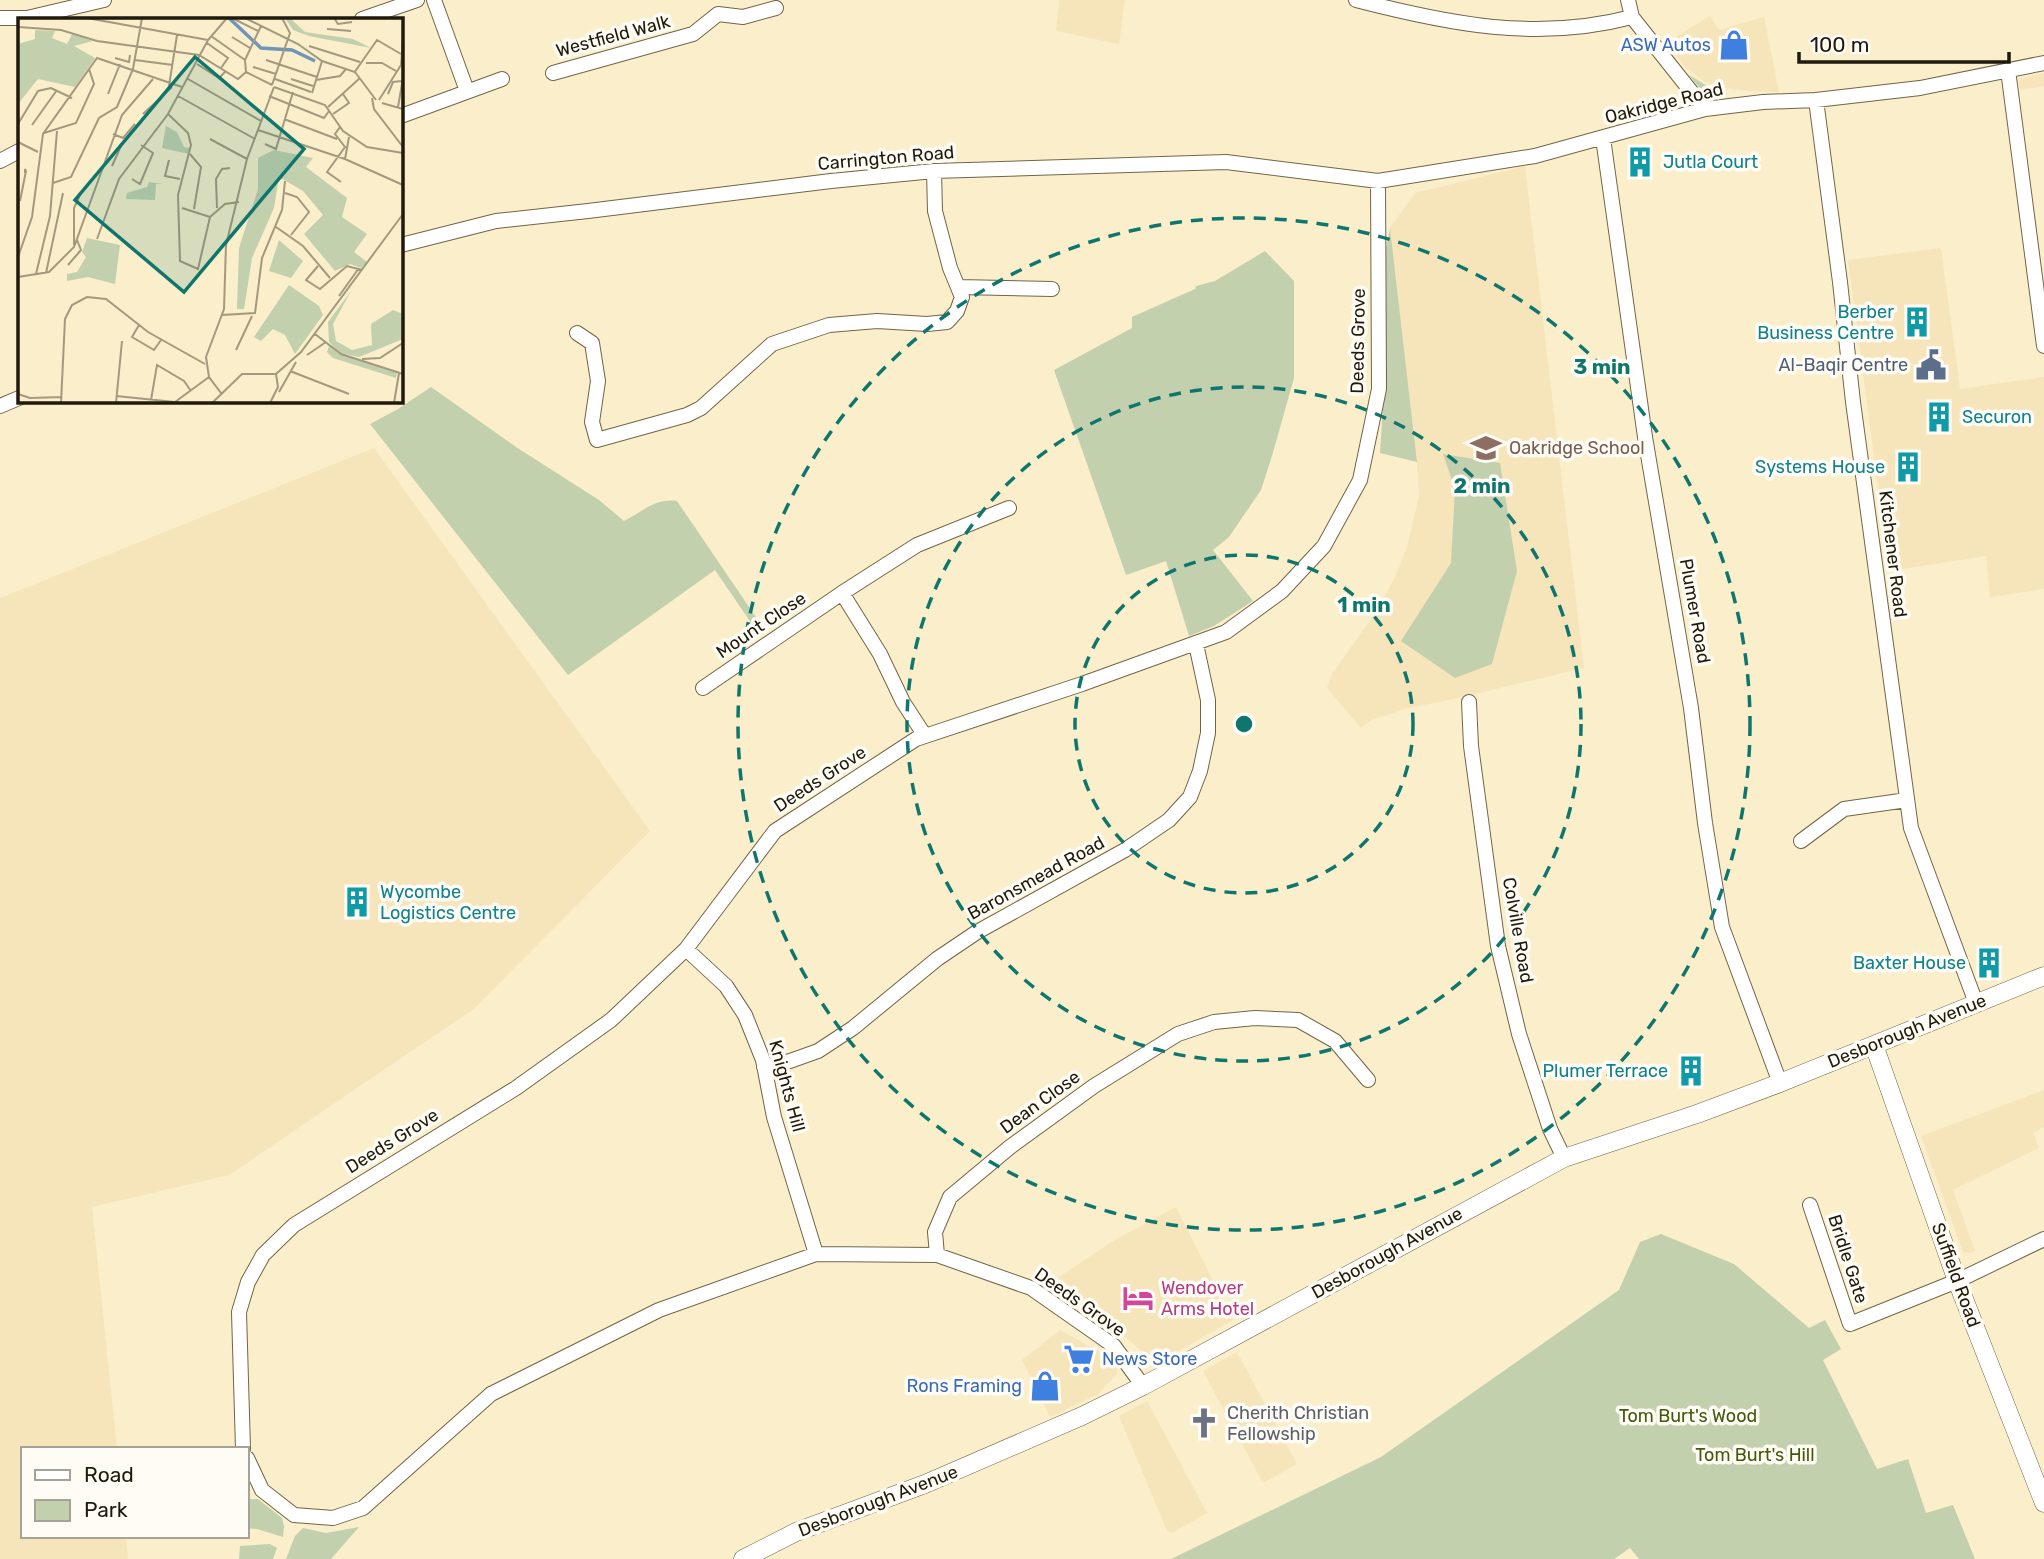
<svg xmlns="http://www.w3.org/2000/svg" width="2044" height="1559" font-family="Rubik,sans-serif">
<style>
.built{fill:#f6e5ba}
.green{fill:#c2d0ae}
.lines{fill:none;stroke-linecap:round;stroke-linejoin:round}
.minor-casing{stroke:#716546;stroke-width:16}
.tertiary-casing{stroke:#716546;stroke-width:19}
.minor{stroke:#fff;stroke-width:14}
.tertiary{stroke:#fff;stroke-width:18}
.ring{fill:none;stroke:#0f766e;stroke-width:3.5;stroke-dasharray:12 9}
.labels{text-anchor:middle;stroke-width:7;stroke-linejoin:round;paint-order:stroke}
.street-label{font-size:18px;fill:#1f1a0d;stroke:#fefcf4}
.shop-label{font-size:18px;fill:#366cbe;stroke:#fefcf4;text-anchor:end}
.culture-label{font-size:18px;fill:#0d838f;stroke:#fefcf4;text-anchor:end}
.service-label{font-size:18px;fill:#4e5e75;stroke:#fefcf4;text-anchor:end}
.education-label{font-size:18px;fill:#785e54;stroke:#fefcf4;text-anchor:start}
.hotel-label{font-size:18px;fill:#b23c85;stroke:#fefcf4;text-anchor:start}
.worship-label{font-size:18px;fill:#5b616d;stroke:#fefcf4;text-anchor:start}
.park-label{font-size:18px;fill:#43590d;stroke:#fefcf4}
.inset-river{fill:none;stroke:#6f95bb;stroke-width:3.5}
.inset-road{fill:none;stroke:#a3997e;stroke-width:2}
.view{fill:#0f766e;fill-opacity:0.15;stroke:#0f766e;stroke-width:3.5}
.inset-edge{fill:none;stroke:#1f1a0d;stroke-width:3.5}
.centre{fill:#0f766e;stroke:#fefcf4;stroke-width:3.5}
.ring-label{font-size:21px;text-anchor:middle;font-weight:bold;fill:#0f766e;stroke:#fefcf4;stroke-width:7;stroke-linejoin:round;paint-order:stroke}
</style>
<rect width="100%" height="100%" fill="#fbeeca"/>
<path class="built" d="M1059,0H1125L1119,44L1056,31Z
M1710,16L1719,30L1764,17L1779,92L1749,91L1722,88L1705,82L1685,67L1667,42Z
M2044,73V86L2020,90L2018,79Z
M1525,166L1584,668L1454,699L1408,708L1369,721L1361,728L1327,688L1332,674L1376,612L1396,575L1407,547L1419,496L1417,462L1390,228L1415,193Z
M1941,248L1960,389L2044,377V589L1990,597L1986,556L1889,571L1848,260Z
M374,448L650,831L475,1008L229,1175L92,1207L117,1449H23V1536H126L128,1559H0V598Z
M2044,1090V1127L2033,1133L2039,1148L1953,1190L1975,1251L1969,1253L1963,1252L1921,1136Z
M1176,1207L1233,1320L1163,1360L1141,1351L1059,1277L1113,1241Z
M1060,1330L1111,1358L1117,1367V1374L1098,1394L1050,1417L1022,1360Z
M1237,1352L1297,1464L1263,1483L1203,1371Z
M1147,1401L1207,1513L1172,1533L1167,1531L1119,1416Z"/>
<path class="green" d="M1689,75L1711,88L1728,94L1706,96Z
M1390,228L1417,462L1380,453L1385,374L1382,271Z
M1265,251L1294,281V378L1272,456L1261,490L1229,537L1213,550L1253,601L1214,626L1189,636L1166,561L1126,575L1054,370L1132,328V317L1195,289L1196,286L1215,281Z
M431,387L516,447L599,500L624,521C642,512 655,498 677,501L764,629L758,633L715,570L568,675L370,424L398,409Z
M1443,454L1500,463L1517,571L1492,664L1455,678L1401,641L1451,563L1455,489Z
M1661,1234L1734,1264L1809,1328L1825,1320L1841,1349L1823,1360L1877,1469L1908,1459L1926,1513L1953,1505L1975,1559H1639L1630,1548L1614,1559H1171L1381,1457L1619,1290L1640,1242Z
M247,1499H258L282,1518L284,1527L283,1537L257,1529L247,1528Z
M359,1527L331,1559H286L295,1536L303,1528L326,1533Z
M270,1544L277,1548L273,1559H239L240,1546Z"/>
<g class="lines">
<g class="minor-casing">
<path id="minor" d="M434,0L467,91
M1356,0C1449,24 1537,42 1632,17
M1628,0L1632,17L1705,109
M0,18H27L104,0
M362,19L417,0
M2008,70L2044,346
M553,73L693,34L718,14L743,17L776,8
M1816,100L1840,282L1853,402L1911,828L1976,1003
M401,116L502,79
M1603,138L1645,437L1691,708L1705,823L1722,927L1780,1083
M0,161L19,151
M401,245L496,221L588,211L831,181L934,171L1226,162L1378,181L1535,156L1705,109L1763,102L1816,100L1920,88L2044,63
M958,287L1052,289
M577,333L592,343L598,381L592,422L597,440L687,415L701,408L772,344L829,325L877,321L927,324L947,322L957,311L962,297L950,268L935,211L934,171
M0,406L19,398
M703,688L842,593
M1469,702L1471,746L1498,946L1519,1034L1550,1129L1564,1158
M925,736L903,702L880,654L842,593L917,545L1009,508
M1801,841L1844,809L1907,800
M686,949L726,986L745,1015L763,1060L774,1117L816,1254
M764,1067L790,1061L818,1051L853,1028L937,959L977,932L1125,850L1169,820L1190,797L1200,771L1208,733V700L1196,644
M1810,1205L1850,1324L1957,1281L2044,1239
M937,1255L935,1232L950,1197L1010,1147L1094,1086L1178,1034L1214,1022L1255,1018L1298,1020L1335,1041L1368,1080
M243,1449L239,1312L248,1282L263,1255L294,1225L516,1088L611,1020L686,949L775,831L916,739L1082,684L1226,632L1282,591L1324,546L1360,480L1379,389L1378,181
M247,1458L262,1490L294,1515L333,1518L363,1508L491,1394L659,1310L816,1254L937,1255L1031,1288L1114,1346L1143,1386"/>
</g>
<g class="tertiary-casing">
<path id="tertiary" d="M1874,1045L1957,1281L2044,1503
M743,1559L796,1532L925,1484L1082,1416L1143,1386L1564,1158L1697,1114L1780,1083L2044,976"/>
</g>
<use href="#minor" class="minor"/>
<use href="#tertiary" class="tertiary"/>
</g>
<g class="ring">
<circle cx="1244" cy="724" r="169"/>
<circle cx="1244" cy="724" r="337"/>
<circle cx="1244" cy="724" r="506"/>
</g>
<defs>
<g id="shop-bare" transform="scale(2.415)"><path d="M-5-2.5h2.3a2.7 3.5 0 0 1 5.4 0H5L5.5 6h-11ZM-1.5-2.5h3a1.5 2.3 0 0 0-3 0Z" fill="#3f7fe0" stroke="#fefcf4" stroke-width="2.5" paint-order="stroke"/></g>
<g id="building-bare" transform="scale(2.415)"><path d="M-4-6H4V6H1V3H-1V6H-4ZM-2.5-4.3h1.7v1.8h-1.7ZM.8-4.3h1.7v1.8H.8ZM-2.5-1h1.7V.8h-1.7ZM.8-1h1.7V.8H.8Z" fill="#0f9aa8" stroke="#fefcf4" stroke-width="2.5" paint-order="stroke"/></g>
<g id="civic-bare" transform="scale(2.415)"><path d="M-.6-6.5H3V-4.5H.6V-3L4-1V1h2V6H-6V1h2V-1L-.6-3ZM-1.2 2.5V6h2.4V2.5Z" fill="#5c6f8a" stroke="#fefcf4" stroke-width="2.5" paint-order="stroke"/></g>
<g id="school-bare" transform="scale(2.415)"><path d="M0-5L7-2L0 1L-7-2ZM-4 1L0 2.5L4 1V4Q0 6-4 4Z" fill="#8d6e63" stroke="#fefcf4" stroke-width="2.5" paint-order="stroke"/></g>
<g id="hotel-bare" transform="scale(2.415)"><path d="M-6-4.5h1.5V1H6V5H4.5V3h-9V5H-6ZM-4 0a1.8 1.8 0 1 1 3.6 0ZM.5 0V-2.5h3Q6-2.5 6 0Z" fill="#d1479c" stroke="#fefcf4" stroke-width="2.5" paint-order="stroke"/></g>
<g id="supermarket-bare" transform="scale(2.415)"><path d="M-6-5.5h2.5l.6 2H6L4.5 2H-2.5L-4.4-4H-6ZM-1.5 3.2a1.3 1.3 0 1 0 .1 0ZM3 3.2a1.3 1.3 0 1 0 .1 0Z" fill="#3f7fe0" stroke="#fefcf4" stroke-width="2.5" paint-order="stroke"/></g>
<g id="church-bare" transform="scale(2.415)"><path d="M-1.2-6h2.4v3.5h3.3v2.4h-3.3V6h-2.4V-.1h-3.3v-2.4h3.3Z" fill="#6b7280" stroke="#fefcf4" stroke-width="2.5" paint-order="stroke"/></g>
</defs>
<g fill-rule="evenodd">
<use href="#shop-bare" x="1734" y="45"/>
<use href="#building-bare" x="1640" y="162"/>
<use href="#building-bare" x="1917" y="322"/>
<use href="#civic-bare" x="1931" y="365"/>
<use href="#building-bare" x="1939" y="417"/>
<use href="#school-bare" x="1486" y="448"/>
<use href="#building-bare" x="1908" y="467"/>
<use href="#building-bare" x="357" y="902"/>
<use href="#building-bare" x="1989" y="963"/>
<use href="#building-bare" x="1691" y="1071"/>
<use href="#hotel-bare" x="1138" y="1298"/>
<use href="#supermarket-bare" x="1079" y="1359"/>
<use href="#shop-bare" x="1045" y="1386"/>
<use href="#church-bare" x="1204" y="1423"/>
</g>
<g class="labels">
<g class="street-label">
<text transform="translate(613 36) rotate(-15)" y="6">Westfield Walk</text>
<text transform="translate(1664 103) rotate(-14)" y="6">Oakridge Road</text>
<text transform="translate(886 158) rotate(-5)" y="6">Carrington Road</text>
<text transform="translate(1358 341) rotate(-89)" y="6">Deeds Grove</text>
<text transform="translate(1893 554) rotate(83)" y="6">Kitchener Road</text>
<text transform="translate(1695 611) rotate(80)" y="6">Plumer Road</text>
<text transform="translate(761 625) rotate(-34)" y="6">Mount Close</text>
<text transform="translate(820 779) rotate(-33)" y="6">Deeds Grove</text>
<text transform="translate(1036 878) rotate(-29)" y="6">Baronsmead Road</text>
<text transform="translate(1518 930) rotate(80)" y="6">Colville Road</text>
<text transform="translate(1907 1031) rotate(-22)" y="6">Desborough Avenue</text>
<text transform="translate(787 1086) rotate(75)" y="6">Knights Hill</text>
<text transform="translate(1040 1102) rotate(-36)" y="6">Dean Close</text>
<text transform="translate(392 1141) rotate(-32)" y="6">Deeds Grove</text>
<text transform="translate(1387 1253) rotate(-29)" y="6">Desborough Avenue</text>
<text transform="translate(1848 1259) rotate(72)" y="6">Bridle Gate</text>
<text transform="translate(1956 1275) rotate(70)" y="6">Suffield Road</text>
<text transform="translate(1080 1302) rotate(35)" y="6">Deeds Grove</text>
<text transform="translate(878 1501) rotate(-21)" y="6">Desborough Avenue</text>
</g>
<g class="shop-label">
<text x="1711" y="51">ASW Autos</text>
<text x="1102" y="1365" text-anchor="start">News Store</text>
<text x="1022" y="1392">Rons Framing</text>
</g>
<g class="culture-label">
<text x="1663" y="168" text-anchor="start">Jutla Court</text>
<text x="1894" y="318">Berber<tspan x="1894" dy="21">Business Centre</tspan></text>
<text x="1962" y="423" text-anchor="start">Securon</text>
<text x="1885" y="473">Systems House</text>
<text x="380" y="898" text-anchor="start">Wycombe<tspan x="380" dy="21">Logistics Centre</tspan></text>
<text x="1966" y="969">Baxter House</text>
<text x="1668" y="1077">Plumer Terrace</text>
</g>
<g class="service-label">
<text x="1908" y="371">Al-Baqir Centre</text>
</g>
<g class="education-label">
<text x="1509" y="454">Oakridge School</text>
</g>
<g class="hotel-label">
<text x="1161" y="1294">Wendover<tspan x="1161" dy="21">Arms Hotel</tspan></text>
</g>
<g class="worship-label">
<text x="1227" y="1419">Cherith Christian<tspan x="1227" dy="21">Fellowship</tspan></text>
</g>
<g class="park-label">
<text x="1688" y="1422">Tom Burt's Wood</text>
<text x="1755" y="1461">Tom Burt's Hill</text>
</g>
</g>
<g transform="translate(18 18)">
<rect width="385" height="385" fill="#fbeeca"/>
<path d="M267,0L273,1L287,14L335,21L353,30L291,18L275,12ZM17,12L37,13L34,20L49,26L54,16L75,23L56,28L77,40L57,69L20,61L0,86V26L17,21ZM148,108L159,114L166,129L172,130L171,136L144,130ZM256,132L295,140L288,149L329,180L324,199L349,216L336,234L349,244L343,250L332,246L317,253L286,216L305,197L285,173L261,159L256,190L234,240L226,291H219L221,230L240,171V140ZM131,164L145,166H138L137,182L108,181L109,175L129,169ZM69,220L102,227L97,266L70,259L49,263V256L59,254L68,239L64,234ZM261,222L285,243L273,260L251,253ZM271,267L301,288L305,297L277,336L267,317L255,311L243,323L236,319ZM333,273L315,306L318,323L334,332L354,327L353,306L375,292L385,296V321L341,339L322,335L311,324L310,304ZM311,328L321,336L379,355L378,360L315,340L309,334Z" fill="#c2d0ae"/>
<path class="inset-river" d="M211,0L243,30L274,32L297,43"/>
<path class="inset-road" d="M69,0L190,22M214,0L240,13M227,0L280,26L304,43L337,54L358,82M316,0L320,6L334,4M0,9L43,12L79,23L181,37L220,61L228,54M309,11L333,13M193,18L227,42M214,19L232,30M189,25L210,40L203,50M291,28L342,44M97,40L111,44L112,37M117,42L155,47M248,42L299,59M348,45H364L378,53M179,46L201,60L208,53M235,49L258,56M228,54L227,42L243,8M228,54L254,67M336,55L359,22L383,36M170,61L243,103M257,61L293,74M273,61L295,68M298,62L322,58L328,51M254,67L272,15L264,0M151,68L159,17M256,69L307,87L325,113L349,129L385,135M294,75L304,43M90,76L102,46M370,76L375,64L384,63M160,78L237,121M251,78L306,100L311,93M354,80L356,91L385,129M361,82L383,47L385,23M364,85L385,91M310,89L342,60M380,89L385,60M125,96L154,69M150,96L170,115L173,127L160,177L162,243L180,251L192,199L207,186L221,184M315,96L331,85L325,76M266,101L319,121M0,106L20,73L33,70L54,80M14,107L39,72M322,109L317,116L327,129L309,154L323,164M240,112L327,141L385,167M26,115L58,105L76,66L71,51M95,116L105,120L117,106M192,121L229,141M0,124L20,134M247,126L258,131L275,74M172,136L183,149L176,191M327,141L331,119M151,142L147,158L162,161M94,148L103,128M114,161L122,166L135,135L123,127M35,165L53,159L81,100L99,89L115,51L124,0M267,175L279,179L291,194L273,217M2,183L8,153L7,151V155M164,190L192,199M199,190L198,161L204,151L212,150M258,209L285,228L312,260M79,221L101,161L150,96L190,22L209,0M56,227V190L63,175M0,239L14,199L25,116L79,40L164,69M50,247L63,232L59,222M300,248L288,262L302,271L329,248L344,252M28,255L45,175M18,256L32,198L39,113M0,259L31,254L56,229L104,97L135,61M321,278L341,250M204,297L237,295L244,240L264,192L267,163M121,307L114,319L136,332L143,322M297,316L323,336L385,356M218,332L234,298M289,337L308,324M344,341L362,340L385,325M272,353L331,376M261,374L278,344M203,375L191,359L188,339L206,291L208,227L229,141L256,69M0,376L12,380L44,379M98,378L157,384L191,359M133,382L139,347L166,363L173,373M43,385L47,301L54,287L69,279L88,281L130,314L187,346M98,385L104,323M194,385L224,356H258M252,385L260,369L258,356L283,334L385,196M376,385L381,355"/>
<path class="view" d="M177,39L286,131L166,274L57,182Z"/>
<rect width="385" height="385" class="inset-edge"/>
</g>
<circle cx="1244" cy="724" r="10" class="centre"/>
<g class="ring-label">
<text x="1602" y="374">3 min</text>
<text x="1482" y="493">2 min</text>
<text x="1364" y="612">1 min</text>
</g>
<rect x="21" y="1447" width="228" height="91" fill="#fefcf4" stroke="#a5a298" stroke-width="2"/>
<rect x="35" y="1470" width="35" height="10" fill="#ffffff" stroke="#a5a298" stroke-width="2"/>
<text x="84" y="1482" font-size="21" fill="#1f1a0d">Road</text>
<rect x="35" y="1500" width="35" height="21" fill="#c2d0ae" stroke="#a5a298" stroke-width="2"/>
<text x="84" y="1517" font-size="21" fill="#1f1a0d">Park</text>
<path d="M1799 52v10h210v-10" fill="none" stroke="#1f1a0d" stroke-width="3.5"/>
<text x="1810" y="52" font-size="21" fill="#1f1a0d" stroke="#fefcf4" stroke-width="5" paint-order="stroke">100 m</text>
</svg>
